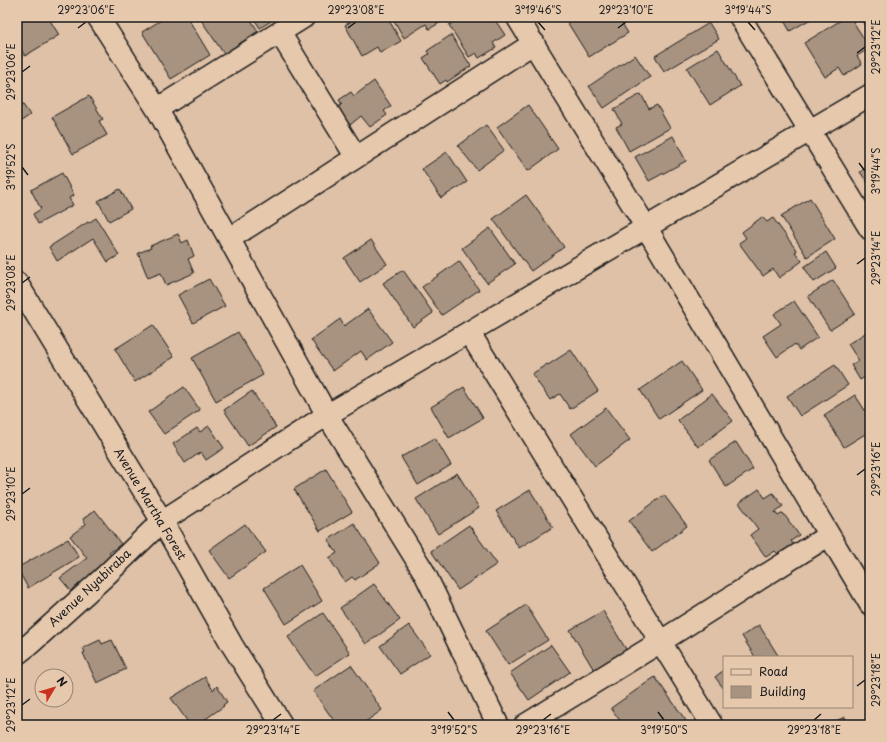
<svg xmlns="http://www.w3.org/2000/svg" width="887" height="742" font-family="'Playpen Sans',sans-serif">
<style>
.building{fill:#a89381;stroke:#1c1c1c}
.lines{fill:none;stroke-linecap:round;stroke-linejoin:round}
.street-casing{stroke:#1c1c1c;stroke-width:24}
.street{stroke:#e6c8ad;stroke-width:21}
.ticks{fill:none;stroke:#1c1c1c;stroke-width:1.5}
.labels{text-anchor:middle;stroke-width:3;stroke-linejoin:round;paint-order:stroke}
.street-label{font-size:12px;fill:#1c1c1c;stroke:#e6c8ad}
.neatline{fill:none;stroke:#1c1c1c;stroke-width:1.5}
.ticks-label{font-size:10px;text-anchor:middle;fill:#1c1c1c}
</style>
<rect width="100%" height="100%" fill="#dec1a7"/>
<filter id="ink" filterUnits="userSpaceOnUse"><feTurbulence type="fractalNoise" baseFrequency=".025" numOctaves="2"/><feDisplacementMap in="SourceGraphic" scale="8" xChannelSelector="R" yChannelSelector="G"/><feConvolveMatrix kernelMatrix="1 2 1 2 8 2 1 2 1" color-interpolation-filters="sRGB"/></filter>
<g filter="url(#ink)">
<path class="building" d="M17,17H48L59,35L25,56L21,49L17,52Z
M166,17H187L210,55L171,79L142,32Z
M199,17H249L258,31L224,54Z
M253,17H277L260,28Z
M359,17H387L401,41L380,53L377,47L362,56L345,25Z
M392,17H441L443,21L429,29L426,24L404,38Z
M462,17H493L505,35L493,43L496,48L479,58L476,53L469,57L449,25Z
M564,17H618L628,33L589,57Z
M782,17H814L790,31Z
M846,17H850L870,48L857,56L862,64L844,76L839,68L825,77L804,43Z
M868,17H870V33L862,21Z
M709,23L719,39L664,72L655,56Z
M451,35L471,66L447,82L446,80L440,84L423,58L429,54L427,51Z
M718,49L740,86L710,105L687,68Z
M635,55L650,77L604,108L589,86Z
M374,81L391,106L384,111L387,115L370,127L361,116L350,125L337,108L342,104L339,100L351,92L354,96Z
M641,94L649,109L657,105L670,128L629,151L616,127L622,124L614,109Z
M17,96L30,115L17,124Z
M89,96L103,119L99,121L107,135L73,154L52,117Z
M528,105L558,149L528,171L497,127Z
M486,125L504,150L477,170L458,146Z
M673,136L686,161L649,181L635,157Z
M447,152L467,182L441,198L422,169Z
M870,165V186L860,172Z
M62,173L74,195L69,198L73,205L38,224L33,214L41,209L31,190Z
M120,189L131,209L109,221L98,201Z
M526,195L564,247L531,271L493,219Z
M810,198L835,239L807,257L781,216Z
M762,217L767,222L773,218L797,251L795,252L802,261L779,278L773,269L763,276L739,243L746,238L742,232Z
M96,218L119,255L108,262L93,238L57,261L49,247L88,222V223Z
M490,228L515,264L487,283L462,248Z
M178,234L182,243L188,240L194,256L188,259L194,273L166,285L161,273L148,278L138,253L151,248L150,246Z
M371,240L387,264L360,282L344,258Z
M826,252L836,268L814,282L804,267Z
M459,261L479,290L442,315L422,287Z
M403,270L433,313L413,327L383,283Z
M209,279L225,306L193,323L178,295Z
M833,280L855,314L830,330L808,296Z
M794,301L818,337L799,350L795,344L777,357L763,336L781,324L774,314Z
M368,309L392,342L367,360L361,351L333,371L311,340L340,319L344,326Z
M153,325L174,357L135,382L115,349Z
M870,330V374L860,380L851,365L859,361L848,344Z
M238,332L263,375L216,401L192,358Z
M571,350L598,391L570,409L560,394L550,400L532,374L547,364L548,365Z
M682,361L702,390L659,419L640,390Z
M835,365L848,385L800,416L787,396Z
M184,387L200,410L164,434L148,412Z
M464,387L483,418L449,438L431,407Z
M252,391L276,427L248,446L224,410Z
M712,394L733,421L698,447L678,420Z
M855,395L870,418V431L844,447L824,415Z
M606,408L630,440L595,466L571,434Z
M209,426L224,448L206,460L201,452L185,463L173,444L197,428L200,432Z
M435,438L451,465L418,485L401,457Z
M736,442L753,469L726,487L709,460Z
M326,469L352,512L320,531L294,489Z
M457,473L479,508L438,534L416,499Z
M759,489L765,498L773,493L783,506L775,512L778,516L783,513L799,535L791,541L795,546L780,556L775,551L766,557L750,535L758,529L739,503Z
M530,490L553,527L519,548L496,511Z
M664,495L687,526L652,552L629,521Z
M95,510L121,544L109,553L114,559L71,591L60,578L87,558L70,536L86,524L83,519Z
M354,523L380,563L355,580L352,577L345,582L329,558L337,553L328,540Z
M245,524L266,552L229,578L209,550Z
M469,525L497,564L458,590L431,551Z
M68,539L79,557L28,588L17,568Z
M300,565L322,601L286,624L264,588Z
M374,584L400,620L366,644L340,608Z
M526,605L548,640L508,665L486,631Z
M603,611L627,651L594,670L570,630Z
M323,613L350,653L315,676L288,637Z
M409,625L430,654L400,674L380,646Z
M759,625L779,657H755L742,636Z
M100,640L102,644L112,640L126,669L97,683L83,653L85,652L83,648Z
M551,645L570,672L529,700L510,673Z
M351,665L382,710L361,725H337L313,691Z
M724,670V689L715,677Z
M205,677L213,690L217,686L227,702L223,705L224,706L197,725H190L171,698Z
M655,677L689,725H623L611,708Z
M845,717L849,725H826Z"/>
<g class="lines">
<g class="street-casing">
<path id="street" d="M98,17L157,109L327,415L424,572L498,725
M517,17L646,227L870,604
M740,17L870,229
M280,33L356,157
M157,109L304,17
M229,239L534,43
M17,283L162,521L232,645L282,725
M469,332L712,725
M17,654L30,644L103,578L162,521L327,415L469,332L870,95
M525,725L660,642L829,535"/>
</g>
<use href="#street" class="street"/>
</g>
</g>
<path class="ticks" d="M538,22L545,30M748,22L755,30M78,28L86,22M348,28L356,22M618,28L626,22M857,53L865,47M22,72L30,66M859,163L865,171M22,167L28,175M857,264L865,258M22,283L30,277M857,475L865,469M22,494L30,488M857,686L865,680M22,705L30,699M448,712L454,720M658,712L664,720M273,720L281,714M543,720L551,714M814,720L821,714"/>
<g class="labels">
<g class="street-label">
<text transform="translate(150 504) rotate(59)" y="4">Avenue Martha Forest</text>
<text transform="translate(90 588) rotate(-43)" y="4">Avenue Nyabiraba</text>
</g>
</g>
<rect width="887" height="742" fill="none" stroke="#e6c8ad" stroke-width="44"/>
<rect x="723" y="656" width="130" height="52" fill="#e6c8ad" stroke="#958373"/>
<rect x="731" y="669" width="20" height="6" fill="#e6c8ad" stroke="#958373"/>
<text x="759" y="676" font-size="12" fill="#1c1c1c">Road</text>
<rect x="731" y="686" width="20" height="12" fill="#a89381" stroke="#958373"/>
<text x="759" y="696" font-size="12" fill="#1c1c1c">Building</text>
<g transform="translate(54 688) rotate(52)"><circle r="19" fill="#e6c8ad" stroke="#958373"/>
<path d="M0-3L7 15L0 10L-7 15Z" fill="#c8321e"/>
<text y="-6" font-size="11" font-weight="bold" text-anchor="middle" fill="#1c1c1c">N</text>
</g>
<rect x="22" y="22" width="843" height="698" class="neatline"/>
<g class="ticks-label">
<text x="86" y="14">29°23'06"E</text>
<text x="356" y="14">29°23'08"E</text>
<text x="538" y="14">3°19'46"S</text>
<text x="626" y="14">29°23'10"E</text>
<text x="748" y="14">3°19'44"S</text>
<text transform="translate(876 47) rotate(-90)" y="4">29°23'12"E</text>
<text transform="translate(11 72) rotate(-90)" y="4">29°23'06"E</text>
<text transform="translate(11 167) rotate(-90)" y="4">3°19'52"S</text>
<text transform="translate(876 171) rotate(-90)" y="4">3°19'44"S</text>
<text transform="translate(876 258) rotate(-90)" y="4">29°23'14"E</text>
<text transform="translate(11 283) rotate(-90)" y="4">29°23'08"E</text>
<text transform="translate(876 469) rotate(-90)" y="4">29°23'16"E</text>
<text transform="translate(11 494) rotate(-90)" y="4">29°23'10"E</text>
<text transform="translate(876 680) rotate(-90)" y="4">29°23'18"E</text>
<text transform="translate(11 705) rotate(-90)" y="4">29°23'12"E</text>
<text x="273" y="734">29°23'14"E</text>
<text x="454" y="734">3°19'52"S</text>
<text x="543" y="734">29°23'16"E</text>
<text x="664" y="734">3°19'50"S</text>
<text x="814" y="734">29°23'18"E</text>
</g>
</svg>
